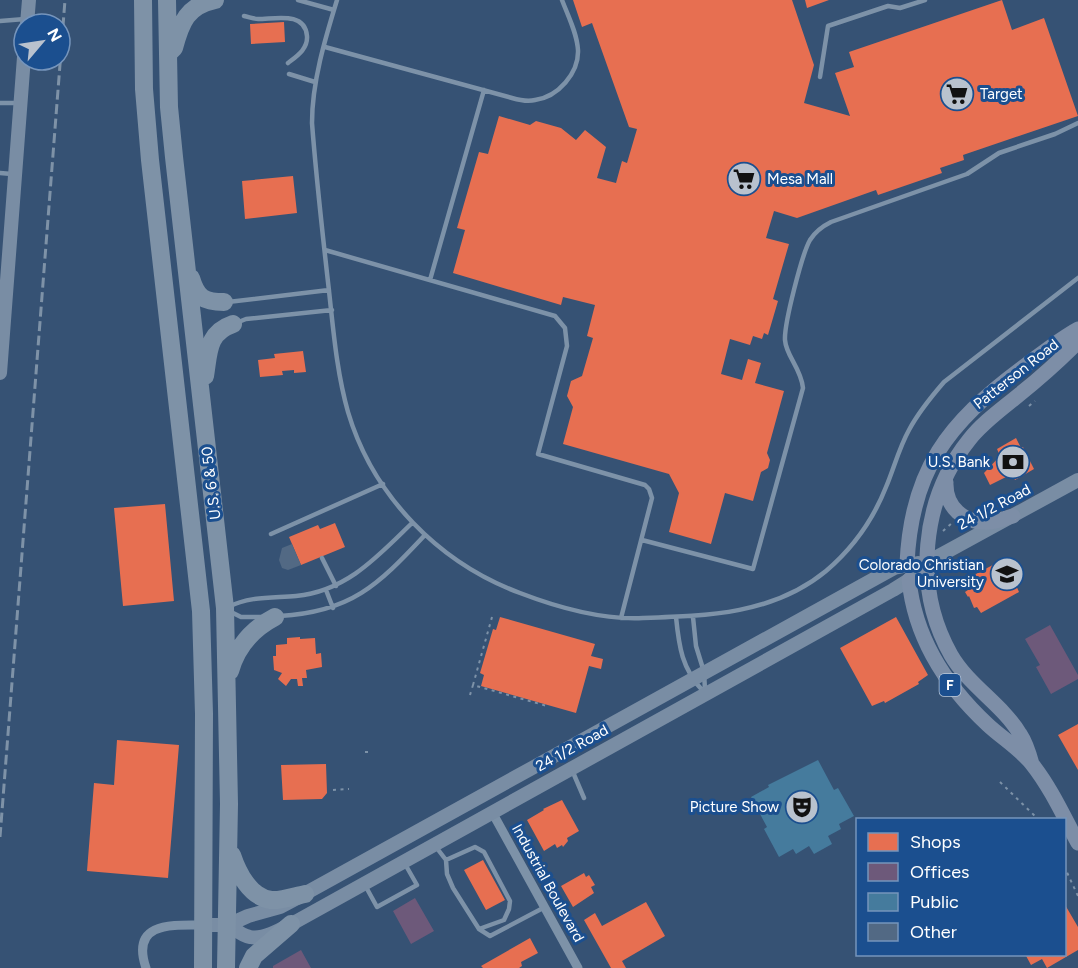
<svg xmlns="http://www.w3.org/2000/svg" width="1078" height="968" font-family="Figtree,sans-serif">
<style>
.shops{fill:#e76f51}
.offices{fill:#6d597a}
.public{fill:#457b9d}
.building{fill:#526984}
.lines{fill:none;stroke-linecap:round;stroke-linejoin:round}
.path{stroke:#7d92a8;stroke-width:2;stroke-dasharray:3 4.5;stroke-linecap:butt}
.lane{stroke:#7d92a8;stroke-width:4.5}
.street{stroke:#7d92a8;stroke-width:9}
.secondary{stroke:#798da4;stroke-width:14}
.primary{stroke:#7d8ea7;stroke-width:15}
.highway{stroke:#7e92a7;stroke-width:18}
.rail{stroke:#7e92a7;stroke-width:3;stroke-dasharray:10 4.5;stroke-linecap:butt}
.labels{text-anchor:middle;stroke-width:6;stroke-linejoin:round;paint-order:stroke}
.shield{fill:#1b4f8f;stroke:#bbcadd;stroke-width:1.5}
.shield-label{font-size:14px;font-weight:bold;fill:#fff}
.poi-label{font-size:15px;fill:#fff;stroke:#1b4f8f;text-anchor:end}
.street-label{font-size:15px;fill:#fff;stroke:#1b4f8f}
</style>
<rect width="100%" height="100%" fill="#365274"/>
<path class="shops" d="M573,0H792L814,65L804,103L850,116L835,73L854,67L849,52L1002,0L1012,30L1044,18L1078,116L963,155L964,160L940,168L942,173L878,195L876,190L797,218L774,211L766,238L789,244L773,299L778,301L768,335L764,333L762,339L753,336L750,345L730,339L721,374L742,380L748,359L761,363L755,383L784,391L767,453L770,460L768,468L761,472L753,501L725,493L711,544L669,532L679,493L669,474L563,444L573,407L567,396L571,381L582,376L593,338L587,336L595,305L563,297L561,305L453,273L465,230L457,228L479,152L488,154L499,116L530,125L536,121L561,128L576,140L585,130L606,147L597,178L616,183L622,161L627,163L637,129L629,127L592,23L582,27Z
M805,0H829L807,8Z
M284,22L285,42L251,44L250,24Z
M293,176L297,213L245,219L242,181Z
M303,351L306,372L294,373V370L282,371L283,375L260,377L258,360L275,358L274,354Z
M1016,438L1021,448L1023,447L1034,469L1015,480L1012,474L990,485L984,473L1000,456L997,449Z
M165,504L174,601L123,606L114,508Z
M335,523L345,547L301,565L289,537L318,525L320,529Z
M1002,560L1006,567L1008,565L1014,578L1017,581L1015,583L1019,592L981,613L977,607L974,608L969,596L968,597L965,592L968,590L963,581Z
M500,617L595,644L591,656L603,659L601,669L589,666L576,713L481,686L484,675L480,673L493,629L496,630Z
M896,617L928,675L918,682L919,684L885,703L884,701L872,706L840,648Z
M300,637V639L315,638L316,654L321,653L322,667L306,670L307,678H302L303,686H298L297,679H291L286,686L278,679L282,673L274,670L273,656H276V645L287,644V638Z
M1078,724V770L1058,735Z
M117,740L179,745L168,878L87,871L94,783L114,785Z
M326,764L327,793L322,799L283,800L281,765Z
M562,800L579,831L567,838L568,841L563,847L562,845L557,848L555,844L544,851L527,820L544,810L543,809Z
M483,860L505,900L486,910L464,870Z
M584,873L586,877L589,875L595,885L591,887L594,893L573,907L561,886Z
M646,902L665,936L622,961L626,968H611L584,920L595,913L602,926Z
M1064,903L1078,927V950L1047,968L1042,959L1031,965L1025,954H1064Z
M530,938L538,953L521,962L522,966L519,968H483L481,966Z"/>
<path class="offices" d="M1050,625L1078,675V679L1051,694L1036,667L1040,665L1025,639Z
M415,898L434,931L411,944L393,911Z
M301,950L311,968H273V966Z"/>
<path class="public" d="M818,760L834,790L838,788L854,816L839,824L841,829L828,836L832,844L814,854L809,846L796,854L793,849L779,857L764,829L767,827L751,797L769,787L768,785Z"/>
<path class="building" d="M292,544L301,565L288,570L282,568L279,560L282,548Z"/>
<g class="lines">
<path class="path" d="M1029,406L1035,401
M943,531L952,523
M492,617L473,685L547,706
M470,695L473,685
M365,752H371
M1000,782L1039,820
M333,790L349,789
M1064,866L1078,896"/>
<path class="lane" d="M298,0L334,10
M337,0C325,39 312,82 312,123C316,176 322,229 328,282C333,325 336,370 348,412C373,496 439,563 520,593C559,608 601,620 643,618C708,616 774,614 826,571C853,548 873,520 886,487C894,468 899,448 909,430C918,413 931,397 944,382L1078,278
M244,16C249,17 254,19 258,19C275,19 305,11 307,36C308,49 297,56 288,63
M0,21L25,19
M325,47L512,98C519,100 527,102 535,100C558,97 579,73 578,50C577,33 568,16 562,0
M289,74L315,82
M820,77L828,26L888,6L900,8L925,0
M0,103H18
M0,173L12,174
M325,250L555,316L565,328L567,346L538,454L645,485L649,489L652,498L621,618
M430,280L484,90
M228,302L329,290
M236,323L246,319L332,310
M271,534L383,484
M642,540L753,569L803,388C801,368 786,356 785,340C784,324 802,254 810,240C815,232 823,226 831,222L967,174L999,153L1055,134L1078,123
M322,558L336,586
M326,590L333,608
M228,607C250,596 272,598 296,596C347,591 378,556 412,523
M231,612L241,617H263
M280,616C351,612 378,585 424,536
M676,617C679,647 682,669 703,691
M693,617L696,646L704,672L705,690
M572,770L584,798
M436,847L446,860L447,874L453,888L479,929L504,920L509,909L510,901L484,852L475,847L446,860
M366,887L377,907L417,885L405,864
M479,929L490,936L545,907"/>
<path class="street" d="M492,812L578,968
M146,968C130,921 173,925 204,925"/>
<path class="secondary" d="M27,24L29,0
M0,373L24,57
M204,925H228L248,916L280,907L297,898L894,568L918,563
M228,925C234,929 243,936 250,937C265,940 285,927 297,921L893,590L909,580L926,563L1078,480"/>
<path class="primary" d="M946,482C945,507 964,524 989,522C997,522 1005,518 1013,516
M907,564C911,470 948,423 1022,368C1040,355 1058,340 1078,329
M909,580C915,638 946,686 988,725C1002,738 1020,749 1032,764C1051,788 1064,817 1078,843
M1032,764C1029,753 1026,743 1020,734C1002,704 969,686 951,655C913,588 921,500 969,440C983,422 1002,409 1020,394C1040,378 1060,360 1078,342"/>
<path class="highway" d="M143,0L144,89L150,160L201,611L204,714L203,968
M167,0L169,107L174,157L225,608L229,804L226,968
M171,51L174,48C181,22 187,6 215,0
M191,278C197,298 204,302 224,302
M205,376C209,352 207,333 233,324
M230,671C237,646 252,629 275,617
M232,855C238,873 250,897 271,900C281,901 295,896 305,894
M248,968L254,956L291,924"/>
<path class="rail" d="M0,837L65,0"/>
</g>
<defs>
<g id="supermarket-disc" transform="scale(1.725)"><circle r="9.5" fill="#b9c2ce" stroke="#1b4f8f"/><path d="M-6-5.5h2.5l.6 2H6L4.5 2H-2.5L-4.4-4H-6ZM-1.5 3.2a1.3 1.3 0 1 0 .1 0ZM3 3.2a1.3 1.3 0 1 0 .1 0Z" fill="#111"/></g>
<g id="bank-disc" transform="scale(1.725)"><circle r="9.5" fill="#b9c2ce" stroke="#1b4f8f"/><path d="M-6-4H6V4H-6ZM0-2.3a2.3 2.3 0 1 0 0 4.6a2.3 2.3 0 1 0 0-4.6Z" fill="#111"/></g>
<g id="university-disc" transform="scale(1.725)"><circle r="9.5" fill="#b9c2ce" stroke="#1b4f8f"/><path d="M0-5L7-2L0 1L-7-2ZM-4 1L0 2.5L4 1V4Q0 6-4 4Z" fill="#111"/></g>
<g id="theatre-disc" transform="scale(1.725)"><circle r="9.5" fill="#b9c2ce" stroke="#1b4f8f"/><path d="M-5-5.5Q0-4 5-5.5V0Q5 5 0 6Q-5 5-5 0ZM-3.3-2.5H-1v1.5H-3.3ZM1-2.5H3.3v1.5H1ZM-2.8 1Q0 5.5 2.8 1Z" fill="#111"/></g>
</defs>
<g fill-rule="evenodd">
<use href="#supermarket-disc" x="957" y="94"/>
<use href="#supermarket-disc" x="744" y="179"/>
<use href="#bank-disc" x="1013" y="462"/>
<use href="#university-disc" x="1007" y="574"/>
<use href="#theatre-disc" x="802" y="807"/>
</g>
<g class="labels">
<rect class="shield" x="939.5" y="674" width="21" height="22" rx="4.5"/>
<g class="shield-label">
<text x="950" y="690">F</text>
</g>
<g class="poi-label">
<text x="980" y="99" text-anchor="start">Target</text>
<text x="767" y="184" text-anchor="start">Mesa Mall</text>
<text x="990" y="467">U.S. Bank</text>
<text x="984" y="570">Colorado Christian<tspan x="984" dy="17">University</tspan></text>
<text x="779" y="812">Picture Show</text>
</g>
<g class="street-label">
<text transform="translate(1016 374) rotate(-38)" y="5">Patterson Road</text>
<text transform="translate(211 483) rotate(-97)" y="5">U.S. 6 &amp; 50</text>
<text transform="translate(994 507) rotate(-28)" y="5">24 1/2 Road</text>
<text transform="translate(572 748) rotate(-29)" y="5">24 1/2 Road</text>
<text transform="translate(548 883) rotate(61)" y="5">Industrial Boulevard</text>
</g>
</g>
<rect x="856" y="818" width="210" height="138" fill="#1b4f8f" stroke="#7695bc" stroke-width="1.5"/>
<rect x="868" y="833" width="30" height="18" fill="#e76f51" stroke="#7695bc" stroke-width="1.5"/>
<text x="910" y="848" font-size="18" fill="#ffffff">Shops</text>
<rect x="868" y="863" width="30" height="18" fill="#6d597a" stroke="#7695bc" stroke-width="1.5"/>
<text x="910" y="878" font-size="18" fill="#ffffff">Offices</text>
<rect x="868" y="893" width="30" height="18" fill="#457b9d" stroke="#7695bc" stroke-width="1.5"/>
<text x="910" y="908" font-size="18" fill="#ffffff">Public</text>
<rect x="868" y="923" width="30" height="18" fill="#526984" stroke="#7695bc" stroke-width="1.5"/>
<text x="910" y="938" font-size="18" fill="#ffffff">Other</text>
<g transform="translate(42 42) rotate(61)"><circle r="28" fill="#1b4f8f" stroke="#7695bc" stroke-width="1.5"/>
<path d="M0-4.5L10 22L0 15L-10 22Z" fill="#b9c2ce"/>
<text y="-9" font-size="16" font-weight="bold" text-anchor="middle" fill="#ffffff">N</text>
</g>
</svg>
